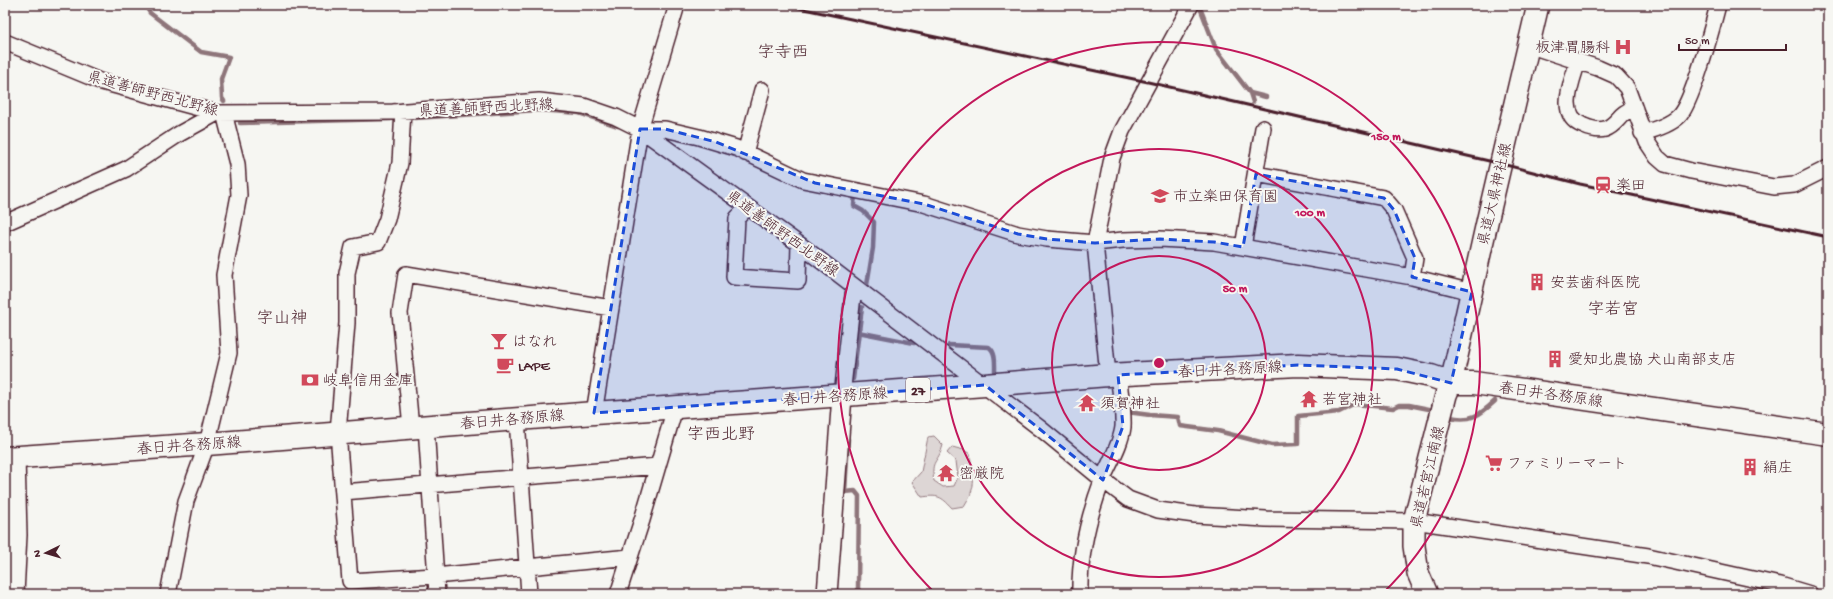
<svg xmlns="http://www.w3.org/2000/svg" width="1833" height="599" font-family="'Gochi Hand','Klee One',sans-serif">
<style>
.green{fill:#ddd6d5;stroke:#947a80}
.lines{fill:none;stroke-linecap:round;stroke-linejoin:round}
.stream{stroke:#8e747a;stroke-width:4.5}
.minor-casing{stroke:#4a1f2b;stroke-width:18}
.tertiary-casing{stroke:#4a1f2b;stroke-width:22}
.secondary-casing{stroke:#4a1f2b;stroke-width:24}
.primary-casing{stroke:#4a1f2b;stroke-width:25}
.minor{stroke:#f6f6f2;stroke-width:15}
.tertiary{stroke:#f6f6f2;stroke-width:19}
.secondary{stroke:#f6f6f2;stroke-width:21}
.primary{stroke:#f6f6f2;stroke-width:22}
.rail{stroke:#4a1f2b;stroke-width:3}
.marked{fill:#1d4ed8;fill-opacity:0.2;stroke:#1d4ed8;stroke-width:3;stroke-dasharray:8 5;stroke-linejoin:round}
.ring{fill:none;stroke:#c2185b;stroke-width:2}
.labels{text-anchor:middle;stroke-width:4;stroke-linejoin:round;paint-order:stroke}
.shield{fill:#f6f6f2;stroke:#7e6067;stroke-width:1}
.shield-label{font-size:14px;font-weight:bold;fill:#4a1f2b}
.poi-label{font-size:15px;fill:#4a1f2b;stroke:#f6f6f2;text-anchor:start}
.street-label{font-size:15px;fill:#4a1f2b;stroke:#f6f6f2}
.quarter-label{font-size:17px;fill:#4a1f2b;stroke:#f6f6f2}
.centre{fill:#c2185b;stroke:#f6f6f2;stroke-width:2}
.ring-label{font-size:12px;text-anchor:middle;font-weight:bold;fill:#c2185b;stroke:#f6f6f2;stroke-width:4;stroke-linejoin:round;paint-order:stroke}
</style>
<rect width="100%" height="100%" fill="#f6f6f2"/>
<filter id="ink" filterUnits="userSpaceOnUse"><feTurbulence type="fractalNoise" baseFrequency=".025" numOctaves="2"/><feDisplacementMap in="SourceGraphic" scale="8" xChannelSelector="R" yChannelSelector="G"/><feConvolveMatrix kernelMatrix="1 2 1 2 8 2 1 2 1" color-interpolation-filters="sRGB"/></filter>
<g filter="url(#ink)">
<path class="green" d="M934,436L943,445C938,464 930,459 934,481L943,487L954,486L958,477L956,461L947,453L952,447L964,450L970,454C973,478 978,484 964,506L952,508C941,496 938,495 922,497L912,482L921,472L928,437Z"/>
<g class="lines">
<path class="stream" d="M145,5L150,13L201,52L229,57L221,79L222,98L224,101
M1199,5L1216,49L1250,93L1266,97
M1250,93L1253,102
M415,118L539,110L579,113L618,126
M240,123L391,119
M853,193H855L854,206L863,211L874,222L873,248L867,285
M858,332L914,343
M949,345L989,347C996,352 995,363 995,371
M853,379L862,307
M1127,412L1150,415L1178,417L1180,426L1218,431L1272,445L1298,444V416L1339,412L1355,404L1393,408L1399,405H1409L1429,409
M1450,417C1471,422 1480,415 1495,401
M848,439L845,492L855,491L859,496L858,588L860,593L865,594"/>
<g class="minor-casing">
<path id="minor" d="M5,42L102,82L217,113L393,112L539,101L584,106L616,117L640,129L799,244L1041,429L1103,480L1128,499L1158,510L1195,515L1266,519L1414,521L1648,556L1780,585L1810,594
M1528,45L1598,68L1616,76L1627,88L1647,142L1657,157L1665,164L1691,171L1774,187L1794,185L1828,168
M1578,61C1572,82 1556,116 1584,126C1591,129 1598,131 1605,129C1619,124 1618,112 1635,109
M403,111L400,163L387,219L378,242L353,247L347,273V323L338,433L350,581L435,576L630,557
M640,129H665L699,137L736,148L803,180L924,204L1018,234L1047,239L1095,243L1123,240L1160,239L1214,242L1412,277L1472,292
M1642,133C1654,130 1670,125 1679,116C1693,101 1712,28 1718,5
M745,153L762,90
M1256,174L1384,198L1394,210L1415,258L1412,277
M748,207L737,218L734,277L798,281L799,244
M5,223L126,169L179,134L217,113
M1243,247L1263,128
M1108,375L1095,243L1112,158L1122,131L1191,5
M842,396L854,286
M594,413L640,129L677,5
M517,419L529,594
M426,426L437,594
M411,427L400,313L406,274L611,308
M343,492L658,466
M168,594L186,501L207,444L229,353L224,275L239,195L237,164L224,113
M618,594L642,520L675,408
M1080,594C1079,554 1089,515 1103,478C1110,462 1121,444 1123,427C1124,410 1120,392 1118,375"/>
</g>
<g class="tertiary-casing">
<path id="tertiary" d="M14,594L17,535L15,457
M827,594L842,396"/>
</g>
<g class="secondary-casing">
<path id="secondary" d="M1427,594L1418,573L1414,546V521L1446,395L1451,383L1488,218L1538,5"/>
</g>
<g class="primary-casing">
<path id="primary" d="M5,458L207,444L594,413L985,385L1108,375L1298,365L1397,369L1431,376L1451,383H1474L1828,434"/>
</g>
<use href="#minor" class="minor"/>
<use href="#tertiary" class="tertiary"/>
<use href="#secondary" class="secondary"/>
<use href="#primary" class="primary"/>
<path class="rail" d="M785,5L1148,82L1502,164L1580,184L1828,237"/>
</g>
</g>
<path class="marked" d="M640,129H665L716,142L815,183L924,204L1018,234L1047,239L1095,243L1160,239L1214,242L1243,247L1256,174L1384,198L1394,210L1415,258L1412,277L1472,292L1451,383L1397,369L1298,365L1118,375L1123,426L1103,480L985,385L594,413Z"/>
<g class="ring">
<circle cx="1159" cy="363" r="107"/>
<circle cx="1159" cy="363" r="214"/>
<path d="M936 594A321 321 0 1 1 1382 594"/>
</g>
<defs>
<g id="hospital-bare" transform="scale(1.38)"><path d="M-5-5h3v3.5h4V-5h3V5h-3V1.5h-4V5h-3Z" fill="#d1495b" stroke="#f6f6f2" stroke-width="2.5" paint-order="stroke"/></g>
<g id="station-bare" transform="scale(1.38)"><path d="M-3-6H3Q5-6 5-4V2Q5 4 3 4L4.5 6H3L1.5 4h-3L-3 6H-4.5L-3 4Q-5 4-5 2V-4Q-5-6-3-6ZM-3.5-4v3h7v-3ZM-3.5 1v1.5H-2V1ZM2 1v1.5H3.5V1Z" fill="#d1495b" stroke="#f6f6f2" stroke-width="2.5" paint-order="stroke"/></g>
<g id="school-bare" transform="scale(1.38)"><path d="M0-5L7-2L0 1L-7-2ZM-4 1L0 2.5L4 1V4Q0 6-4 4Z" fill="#d1495b" stroke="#f6f6f2" stroke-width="2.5" paint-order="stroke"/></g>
<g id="building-bare" transform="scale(1.38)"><path d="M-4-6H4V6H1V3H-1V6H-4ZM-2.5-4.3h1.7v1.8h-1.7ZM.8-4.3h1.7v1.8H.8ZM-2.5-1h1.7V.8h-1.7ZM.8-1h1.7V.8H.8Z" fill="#d1495b" stroke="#f6f6f2" stroke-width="2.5" paint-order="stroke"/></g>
<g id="bar-bare" transform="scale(1.38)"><path d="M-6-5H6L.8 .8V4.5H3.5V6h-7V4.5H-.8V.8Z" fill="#d1495b" stroke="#f6f6f2" stroke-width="2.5" paint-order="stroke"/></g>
<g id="cafe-bare" transform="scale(1.38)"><path d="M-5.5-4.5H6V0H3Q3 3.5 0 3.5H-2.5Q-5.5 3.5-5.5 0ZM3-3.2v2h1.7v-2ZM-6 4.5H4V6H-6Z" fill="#d1495b" stroke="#f6f6f2" stroke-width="2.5" paint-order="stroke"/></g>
<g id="bank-bare" transform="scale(1.38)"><path d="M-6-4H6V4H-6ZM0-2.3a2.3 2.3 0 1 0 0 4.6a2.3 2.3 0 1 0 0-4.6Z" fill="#d1495b" stroke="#f6f6f2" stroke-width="2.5" paint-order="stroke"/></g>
<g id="temple-bare" transform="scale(1.38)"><path d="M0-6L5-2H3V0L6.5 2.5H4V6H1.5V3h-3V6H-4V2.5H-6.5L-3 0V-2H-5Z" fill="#d1495b" stroke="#f6f6f2" stroke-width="2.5" paint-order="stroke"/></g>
<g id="supermarket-bare" transform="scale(1.38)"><path d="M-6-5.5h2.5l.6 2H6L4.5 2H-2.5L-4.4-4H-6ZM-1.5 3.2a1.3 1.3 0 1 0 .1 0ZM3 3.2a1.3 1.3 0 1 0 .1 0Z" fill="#d1495b" stroke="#f6f6f2" stroke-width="2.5" paint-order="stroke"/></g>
</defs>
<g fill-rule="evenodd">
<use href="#hospital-bare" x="1623" y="47"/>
<use href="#station-bare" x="1603" y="185"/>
<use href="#school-bare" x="1160" y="196"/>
<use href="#building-bare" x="1537" y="282"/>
<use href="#bar-bare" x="499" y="341"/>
<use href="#building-bare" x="1555" y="359"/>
<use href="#cafe-bare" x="505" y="365"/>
<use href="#bank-bare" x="310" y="380"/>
<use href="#temple-bare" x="1309" y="399"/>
<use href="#temple-bare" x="1087" y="403"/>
<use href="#supermarket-bare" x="1494" y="463"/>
<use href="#building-bare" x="1750" y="467"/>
<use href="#temple-bare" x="946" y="473"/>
</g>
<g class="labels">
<rect class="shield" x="906" y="378" width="24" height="24" rx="3"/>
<g class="shield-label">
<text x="918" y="395">27</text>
</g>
<g class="poi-label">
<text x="1610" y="52" text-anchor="end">板津胃腸科</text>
<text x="1616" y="190">楽田</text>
<text x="1173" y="201">市立楽田保育園</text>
<text x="1550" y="287">安芸歯科医院</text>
<text x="512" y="346">はなれ</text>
<text x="1568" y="364">愛知北農協 犬山南部支店</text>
<text x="518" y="370">LAPE</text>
<text x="323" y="385">岐阜信用金庫</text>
<text x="1322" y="404">若宮神社</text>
<text x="1100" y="408">須賀神社</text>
<text x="1507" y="468">ファミリーマート</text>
<text x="1763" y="472">絹庄</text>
<text x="959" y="478">密厳院</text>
</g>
<g class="street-label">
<text transform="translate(153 93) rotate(15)" y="5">県道善師野西北野線</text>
<text transform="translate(486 107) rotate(-3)" y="5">県道善師野西北野線</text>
<text transform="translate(1494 194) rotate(-77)" y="5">県道大県神社線</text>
<text transform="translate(783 233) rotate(36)" y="5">県道善師野西北野線</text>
<text transform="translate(1230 369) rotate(-3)" y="5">春日井各務原線</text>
<text transform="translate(1551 394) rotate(8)" y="5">春日井各務原線</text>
<text transform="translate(835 396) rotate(-4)" y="5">春日井各務原線</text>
<text transform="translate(512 419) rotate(-5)" y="5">春日井各務原線</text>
<text transform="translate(189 445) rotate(-4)" y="5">春日井各務原線</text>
<text transform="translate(1427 477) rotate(-77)" y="5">県道若宮江南線</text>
</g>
<g class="quarter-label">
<text x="783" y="57">字寺西</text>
<text x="1613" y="314">字若宮</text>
<text x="282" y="323">字山神</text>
<text x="721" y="439">字西北野</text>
</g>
</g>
<circle cx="1159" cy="363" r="6" class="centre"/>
<g class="ring-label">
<text x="1386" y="140">150 m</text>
<text x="1310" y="216">100 m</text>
<text x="1235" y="292">50 m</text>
</g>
<rect width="1833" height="599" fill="none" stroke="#f6f6f2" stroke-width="20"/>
<rect x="10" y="10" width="1813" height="579" fill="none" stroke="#4a1f2b" stroke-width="1.5" filter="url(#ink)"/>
<g transform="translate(46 553) rotate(265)" stroke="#f6f6f2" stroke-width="3" paint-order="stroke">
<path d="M0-3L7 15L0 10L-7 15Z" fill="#4a1f2b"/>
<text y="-6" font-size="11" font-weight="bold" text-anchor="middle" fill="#4a1f2b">N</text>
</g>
<path d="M1679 44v6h107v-6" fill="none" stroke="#4a1f2b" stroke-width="2"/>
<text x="1685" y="44" font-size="12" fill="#4a1f2b" stroke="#f6f6f2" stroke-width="3" paint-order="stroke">50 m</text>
</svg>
